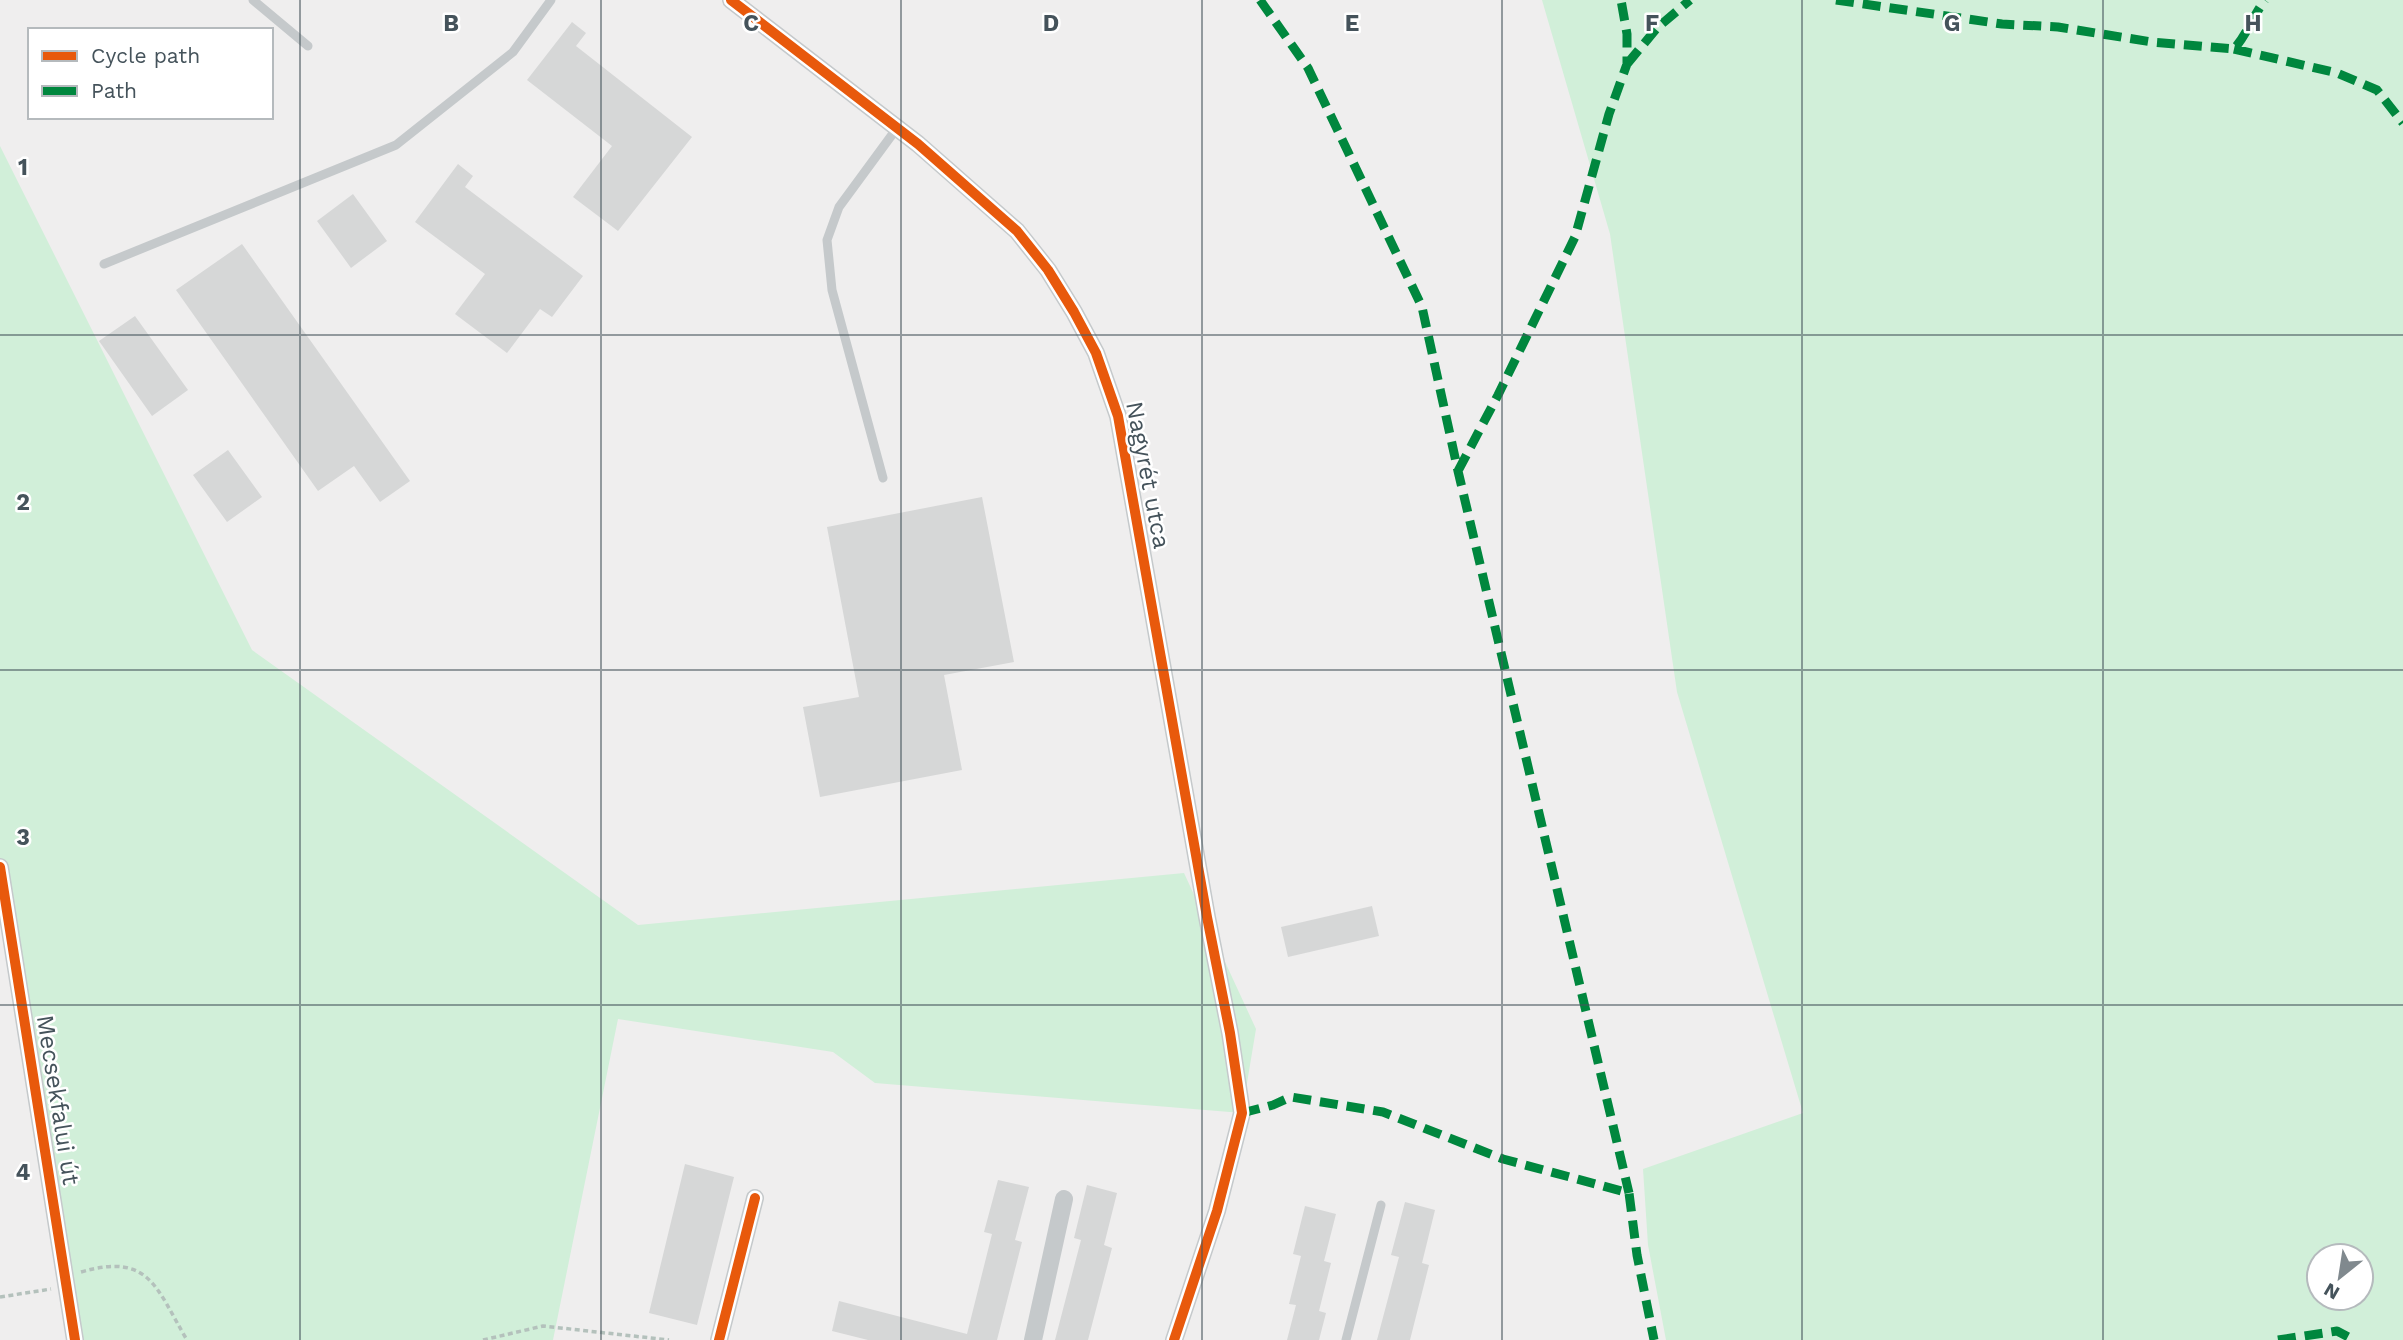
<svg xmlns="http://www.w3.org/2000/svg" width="2403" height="1340" font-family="'Work Sans',sans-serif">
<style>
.green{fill:#d1efd9;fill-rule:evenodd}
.building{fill:#d6d7d7}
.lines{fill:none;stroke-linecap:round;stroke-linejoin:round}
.path{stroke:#b4c1bc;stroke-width:3.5;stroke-dasharray:5 3.5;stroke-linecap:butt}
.service{stroke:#c5c9cb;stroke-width:9}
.minor{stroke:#c5c9cb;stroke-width:18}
.quiet{stroke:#00873e;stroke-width:9;stroke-dasharray:18 9;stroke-linecap:butt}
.cycleway-casing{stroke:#fff;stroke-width:15}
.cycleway{stroke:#e8590c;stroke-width:10}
.grid{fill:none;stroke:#45535b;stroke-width:2;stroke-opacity:0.55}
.labels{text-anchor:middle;stroke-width:5;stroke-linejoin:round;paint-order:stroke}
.street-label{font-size:24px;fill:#45535b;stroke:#fff}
.grid-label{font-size:23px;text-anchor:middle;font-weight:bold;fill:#45535b;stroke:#fff;stroke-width:5;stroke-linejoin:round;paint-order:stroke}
</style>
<rect width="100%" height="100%" fill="#efeeee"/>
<path class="green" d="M1542,0H2403V1340H1666L1648,1245L1643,1169L1803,1113L1677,692L1610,234ZM2319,1256H2361V1298H2319Z
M0,146L252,650L638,925L1184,873L1256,1029L1242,1113L875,1083L833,1052L618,1019L553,1340H75L0,867Z"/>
<path class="building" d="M572,22L586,33L576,46L692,137L618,231L573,197L612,146L527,80Z
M458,164L473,176L465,187L583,276L552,317L540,309L507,353L455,314L485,274L415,222Z
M353,194L387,241L351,268L317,221Z
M242,244L410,481L380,502L354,466L318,491L176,290Z
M135,316L188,390L152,416L99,341Z
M228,450L262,497L227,522L193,475Z
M982,497L1014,662L944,675L962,770L820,797L803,707L859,697L827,527Z
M1372,906L1379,936L1288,957L1281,927Z
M685,1164L734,1177L697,1325L649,1313Z
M998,1180L1029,1187L1015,1240L1022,1242L997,1340H868L832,1331L839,1301L967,1334L992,1234L984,1232Z
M1087,1185L1117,1193L1104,1245L1112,1248L1088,1340H1055L1081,1240L1074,1238Z
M1405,1202L1435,1210L1422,1263L1429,1265L1410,1340H1377L1399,1257L1391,1255Z
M1305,1206L1336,1214L1324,1261L1331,1263L1319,1311L1326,1313L1319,1340H1287L1296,1305L1289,1304L1301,1256L1293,1254Z"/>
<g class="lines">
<path class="path" d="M81,1272C150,1252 156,1288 187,1340
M0,1297L51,1289
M483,1340L543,1326L669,1340"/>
<path class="service" d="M253,0L308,46
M104,264L396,145L513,52L551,0
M883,478L832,290L827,240L839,207L897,128
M1346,1340L1381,1205"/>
<path class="minor" d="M731,0L918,144L1017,231L1048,270L1074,312L1096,353L1118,416L1207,917L1230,1033L1242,1113L1217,1211L1174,1340
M0,867L75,1340
M719,1340L755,1198
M1033,1340L1064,1199"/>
<path class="quiet" d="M1260,0L1308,68L1422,307L1458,471L1629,1193
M1836,0L2002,24L2058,27L2152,42L2234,49C2247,34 2253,16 2265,0
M2234,49L2337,73L2377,90L2403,123
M1627,64L1657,28L1690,0
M1458,471L1498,395L1575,237L1609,114L1627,64V34L1621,0
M1242,1113L1273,1105L1291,1097L1383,1112L1503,1159L1629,1193L1637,1255L1654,1340
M2278,1340L2337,1331L2354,1340"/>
<g class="cycleway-casing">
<path id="cycleway" d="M731,0L918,144L1017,231L1048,270L1074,312L1096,353L1118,416L1207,917L1230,1033L1242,1113L1217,1211L1174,1340
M0,867L75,1340
M719,1340L755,1198"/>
</g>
<use href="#cycleway" class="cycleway"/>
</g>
<path class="grid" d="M300,0V1340M601,0V1340M901,0V1340M1202,0V1340M1502,0V1340M1802,0V1340M2103,0V1340M0,335H2403M0,670H2403M0,1005H2403"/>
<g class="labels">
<g class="street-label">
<text transform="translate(1148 475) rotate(79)" y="8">Nagyrét utca</text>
<text transform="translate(58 1100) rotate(81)" y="8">Mecsekfalui út</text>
</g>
</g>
<g class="grid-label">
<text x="451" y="31">B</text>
<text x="751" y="31">C</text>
<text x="1051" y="31">D</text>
<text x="1352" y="31">E</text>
<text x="1652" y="31">F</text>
<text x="1952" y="31">G</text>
<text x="2253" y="31">H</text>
<text x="23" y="175">1</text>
<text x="23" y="510">2</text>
<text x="23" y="845">3</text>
<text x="23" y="1180">4</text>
</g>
<rect x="28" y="28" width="245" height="91" fill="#ffffff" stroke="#b5babd" stroke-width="2"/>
<rect x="42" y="51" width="35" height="10" fill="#e8590c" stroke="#b5babd" stroke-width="2"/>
<text x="91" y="63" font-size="21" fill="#45535b">Cycle path</text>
<rect x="42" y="86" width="35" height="10" fill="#00873e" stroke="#b5babd" stroke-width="2"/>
<text x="91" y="98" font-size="21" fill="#45535b">Path</text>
<g transform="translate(2340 1277) rotate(210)"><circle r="33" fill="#ffffff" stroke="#b5babd" stroke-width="2"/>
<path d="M0-5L12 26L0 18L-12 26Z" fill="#80898e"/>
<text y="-10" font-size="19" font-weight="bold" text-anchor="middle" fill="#45535b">N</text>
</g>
</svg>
